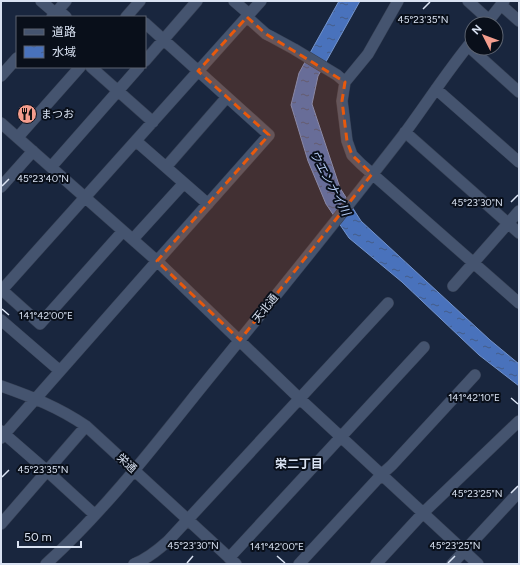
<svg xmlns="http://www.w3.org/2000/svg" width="520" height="565" font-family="Figtree,'Noto Sans JP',sans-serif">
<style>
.water{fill:url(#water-ripples);stroke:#7494cc}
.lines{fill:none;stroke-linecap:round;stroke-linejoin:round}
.minor-casing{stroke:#374155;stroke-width:12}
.minor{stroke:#45546f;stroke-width:11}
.marked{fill:#e8590c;fill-opacity:0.2;stroke:#e8590c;stroke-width:3;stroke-dasharray:8 5;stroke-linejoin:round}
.ticks{fill:none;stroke:#d9e2f2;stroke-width:1.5}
.labels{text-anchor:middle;stroke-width:4;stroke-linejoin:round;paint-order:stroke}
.poi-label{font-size:11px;fill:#d9e2f2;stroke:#090f1a;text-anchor:start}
.street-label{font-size:11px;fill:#d9e2f2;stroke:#090f1a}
.water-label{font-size:12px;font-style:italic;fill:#b5ccf4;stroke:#090f1a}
.neighbourhood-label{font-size:12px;font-weight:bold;fill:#d9e2f2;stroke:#090f1a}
.ticks-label{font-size:10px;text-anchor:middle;fill:#d9e2f2;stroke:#090f1a;stroke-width:4;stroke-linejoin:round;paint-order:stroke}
</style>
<defs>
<pattern id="water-ripples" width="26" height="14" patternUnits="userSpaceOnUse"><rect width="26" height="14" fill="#4972bc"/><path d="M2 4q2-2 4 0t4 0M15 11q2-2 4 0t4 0" fill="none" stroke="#455d88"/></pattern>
</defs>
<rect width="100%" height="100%" fill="#19263e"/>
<path class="water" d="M339,1H360L318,76L312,104L340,188L361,221L490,340L519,364V386L479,355L402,282L349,238L326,204L308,161L291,105L299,73L315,44Z"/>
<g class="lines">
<g class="minor-casing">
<path id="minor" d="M41,1L55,13
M234,1L249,14
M398,1L368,54L345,82L342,101L347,141L352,155L361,164L519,303
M468,1L489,20
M501,5L519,21
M58,10L66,17
M52,17L66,1
M126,17L140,1
M247,17L266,34L272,37L294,49L337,75L345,82
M486,24L504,1
M468,46L519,92
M145,61L197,1
M91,67L153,122
M1,76L17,58
M436,89L519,162
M1,123L157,261L300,399L478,564
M405,132L519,233
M18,137L80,67
M136,141L208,204
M51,167L139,67
M166,167L227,97
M1,187L33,151
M133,239L184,183
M453,286L519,211
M2,290L40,324L123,231
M1,291L261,1
M1,320L60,371
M1,386C32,397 58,407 86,426L236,564
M1,431L47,471L95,515
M1,438L157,261L269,135L145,23
M1,524L86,426
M229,558L424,347
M46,564C102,513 149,453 196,394C266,308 336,222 404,134C427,103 448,70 472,41
M134,564C147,559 158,550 168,541L388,303
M299,564L382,474L392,465L475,375
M376,564L423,513L519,421
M452,564L519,492"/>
</g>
<use href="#minor" class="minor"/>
</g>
<path class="marked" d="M247,17L266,34L345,82L342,101L347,141L352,155L372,174L240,340L157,261L269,135L198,71Z"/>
<path class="ticks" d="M423,9L430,2M2,186L9,179M511,202L518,195M2,309L9,315M511,398L518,404M2,477L9,470M511,493L518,486M277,556L285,563M187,563L193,556M448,563L455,556"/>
<defs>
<g id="restaurant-disc" transform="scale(1)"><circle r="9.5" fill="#f49d8d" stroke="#090f1a"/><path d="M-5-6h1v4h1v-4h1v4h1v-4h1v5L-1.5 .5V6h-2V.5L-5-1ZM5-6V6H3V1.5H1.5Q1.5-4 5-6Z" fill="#111"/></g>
</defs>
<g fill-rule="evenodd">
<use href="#restaurant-disc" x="27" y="114"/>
</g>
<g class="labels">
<g class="poi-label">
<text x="41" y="118">まつお</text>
</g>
<g class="street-label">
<text transform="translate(265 308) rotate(-51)" y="4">天北通</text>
<text transform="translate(127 463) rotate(42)" y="4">栄通</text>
</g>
<g class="water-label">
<text transform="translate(330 183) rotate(62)" y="4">ウエンナイ川</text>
</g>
<g class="neighbourhood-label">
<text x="299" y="468">栄二丁目</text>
</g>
</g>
<g class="ticks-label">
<text x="423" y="23">45°23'35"N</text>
<text x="43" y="182">45°23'40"N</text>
<text x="477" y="206">45°23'30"N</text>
<text x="46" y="319">141°42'00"E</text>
<text x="474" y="401">141°42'10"E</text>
<text x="43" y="473">45°23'35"N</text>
<text x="477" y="497">45°23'25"N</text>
<text x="193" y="549">45°23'30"N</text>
<text x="455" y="549">45°23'25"N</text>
<text x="277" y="550">141°42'00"E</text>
</g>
<rect width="520" height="565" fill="none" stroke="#d9e2f2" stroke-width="4"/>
<rect x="16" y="16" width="130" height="52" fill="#090f1a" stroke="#5c6370"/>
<rect x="24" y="29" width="20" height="6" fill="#45546f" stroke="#5c6370"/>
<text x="52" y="36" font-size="12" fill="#d9e2f2">道路</text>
<rect x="24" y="46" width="20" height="12" fill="url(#water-ripples)" stroke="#5c6370"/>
<text x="52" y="56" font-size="12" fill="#d9e2f2">水域</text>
<g transform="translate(484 36) rotate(312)"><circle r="19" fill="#090f1a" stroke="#5c6370"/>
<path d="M0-3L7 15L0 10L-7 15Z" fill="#f49d8d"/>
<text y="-6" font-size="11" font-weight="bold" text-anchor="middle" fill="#d9e2f2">N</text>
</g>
<path d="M18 541v6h63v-6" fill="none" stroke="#d9e2f2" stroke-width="2"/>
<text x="24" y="541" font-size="12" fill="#d9e2f2" stroke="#090f1a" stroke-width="3" paint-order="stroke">50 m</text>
</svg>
